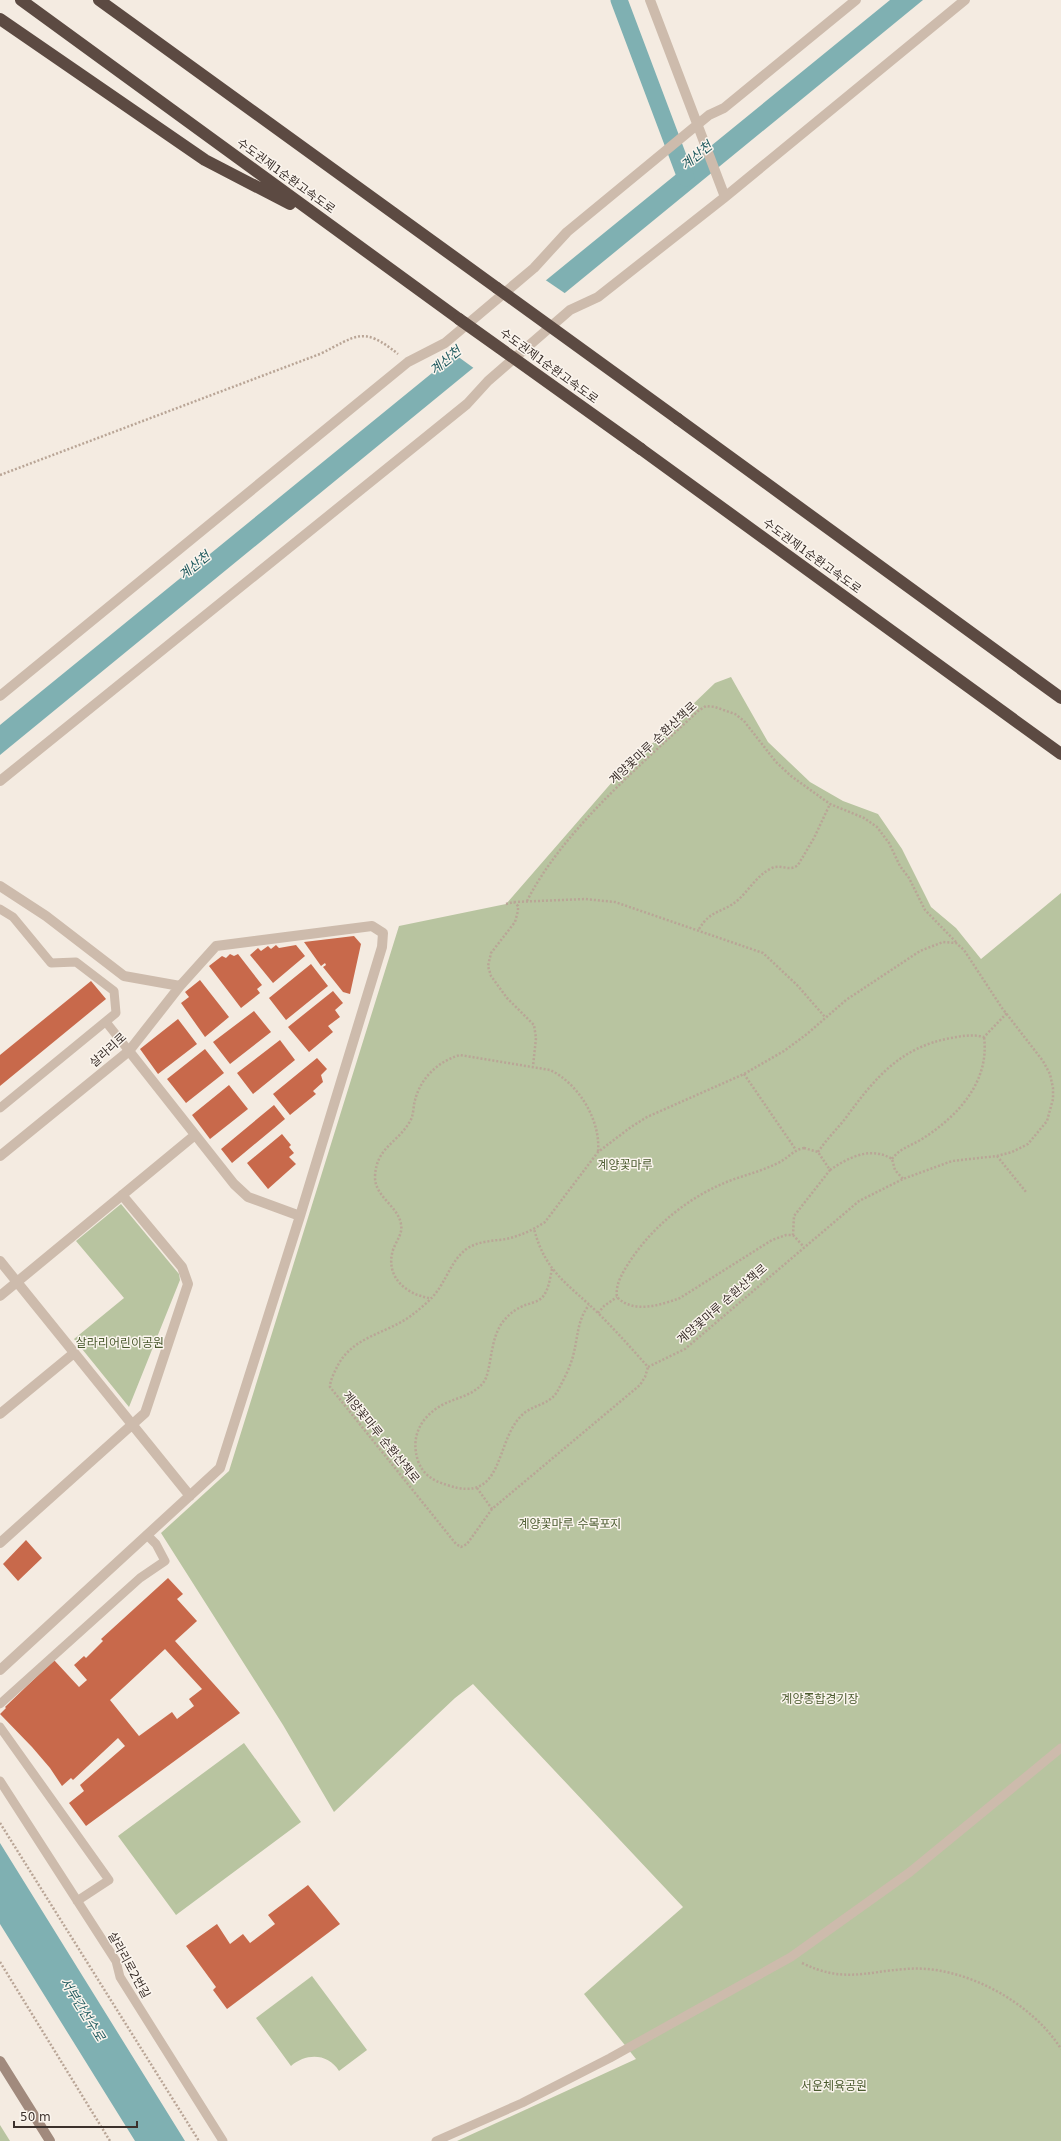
<svg xmlns="http://www.w3.org/2000/svg" width="1061" height="2141" font-family="'DejaVu Sans','Noto Sans KR',sans-serif">
<style>
.green{fill:#b8c4a0}
.water{fill:#7fb0b2}
.pier{fill:#f4ebe1}
.lines{fill:none;stroke-linecap:round;stroke-linejoin:round}
.canal{stroke:#7fb0b2;stroke-width:17}
.building{fill:#c8694b;fill-rule:evenodd}
.path{stroke:#b9a596;stroke-width:2.5;stroke-dasharray:2 2;stroke-linecap:butt}
.lane{stroke:#cdbbac;stroke-width:9}
.street{stroke:#cdbbac;stroke-width:10}
.secondary{stroke:#a18a7d;stroke-width:10}
.highway{stroke:#5c4a42;stroke-width:12}
.highway-bridge{stroke:#5c4a42;stroke-width:12}
.labels{text-anchor:middle;stroke-width:3;stroke-linejoin:round;paint-order:stroke}
.street-label{font-size:12px;fill:#3b302b;stroke:#fbf5ee}
.park-label{font-size:12px;fill:#4a5a2e;stroke:#fbf5ee}
.water-label{font-size:13px;font-style:italic;fill:#1f5a5e;stroke:#fbf5ee}
</style>
<rect width="100%" height="100%" fill="#f4ebe1"/>
<path class="green" d="M731,677L768,742L810,782L843,801L878,814L902,849L931,907L956,928L981,959L1061,893V2141H457L636,2059L584,1994L683,1907L473,1684L455,1698L334,1812L283,1725L161,1533L229,1471L399,926L506,904L613,781L715,683Z
M121,1204L179,1274L180,1280L129,1407L74,1339L124,1298L76,1241Z
M244,1743L301,1822L176,1915L118,1836Z
M312,1976L367,2050L339,2071C328,2053 306,2053 291,2066L256,2018Z
M0,2125L10,2141H0Z"/>
<path class="water" d="M890,0H923L0,755V725Z
M0,1843L185,2141H135L0,1924Z"/>
<path class="pier" d="M544,279L566,294L475,369L453,353Z"/>
<g class="lines">
<path class="canal" d="M619,0L686,178"/>
</g>
<path class="building" d="M354,936L361,944L350,994L343,992L323,967L326,965L325,963L321,966L304,942Z
M276,945L279,948L296,945L305,956L273,983L250,955L258,948L261,951L268,946L271,949Z
M230,954L234,956L238,954L262,985L257,989L260,993L241,1008L209,966L222,956L226,958Z
M311,964L328,986L286,1020L269,998Z
M200,980L229,1017L205,1037L181,1003L189,997L185,992Z
M91,981L106,999L0,1086V1055Z
M333,991L343,1003L335,1010L340,1017L328,1026L333,1032L309,1052L288,1027Z
M254,1011L271,1032L230,1064L213,1042Z
M178,1019L197,1044L158,1074L140,1049Z
M280,1040L295,1060L253,1094L237,1073Z
M205,1049L224,1073L186,1103L167,1079Z
M317,1058L327,1069L321,1075L323,1082L313,1091L316,1094L290,1115L273,1094Z
M229,1085L248,1109L210,1139L192,1115Z
M274,1105L285,1119L232,1163L221,1149Z
M282,1134L291,1145L289,1147L294,1153L289,1157L296,1164L268,1189L247,1163Z
M26,1540L42,1558L18,1581L3,1564Z
M168,1578L183,1594L177,1599L197,1621L175,1641L240,1713L86,1826L69,1803L84,1791L80,1785L125,1746L118,1738L73,1780L71,1778L62,1786L50,1768L32,1747L0,1714L6,1708L5,1707L54,1660L79,1687L87,1680L74,1665L84,1656L86,1658L103,1641L101,1639ZM165,1649L202,1689L189,1699L194,1706L177,1719L172,1712L139,1736L110,1700Z
M308,1885L340,1924L227,2009L213,1990L216,1987L186,1946L217,1924L230,1944L243,1934L250,1943L275,1924L268,1915Z"/>
<g class="lines">
<path class="path" d="M0,475L320,354C357,336 362,325 398,354
M527,901C563,830 640,766 698,711L706,706L715,707L735,714L744,721L776,762L791,776L830,804L864,818L877,827L889,843L900,866L909,878L925,910L956,942
M514,902L585,899L615,902L763,953L797,985L825,1017
M506,904L514,902L518,906V911L515,922L491,953L488,966L491,976L507,998L534,1025L536,1038L533,1066
M699,929C711,909 723,913 738,900C750,889 757,875 772,868C781,864 790,872 798,865L814,838L830,804
M744,1074L796,1150
M804,1148L818,1152L830,1170L794,1216L793,1235H786L772,1240L680,1298C661,1305 633,1314 617,1297C615,1284 623,1272 630,1261C654,1225 689,1197 729,1181C745,1175 762,1171 778,1163C787,1159 793,1150 804,1148Z
M818,1152C826,1140 836,1130 845,1119C874,1079 900,1047 951,1038C962,1036 973,1034 984,1037L1007,1013
M997,1156L1026,1192
M892,1159C900,1148 911,1146 922,1139C957,1117 990,1082 984,1037
M830,1170C849,1157 871,1146 892,1159L895,1170L903,1179
M793,1235L804,1247
M552,1269C550,1278 549,1288 544,1295C540,1302 530,1303 523,1306C514,1310 508,1315 502,1323C489,1341 492,1372 483,1383C472,1396 458,1397 444,1404C421,1416 410,1436 418,1461C423,1475 434,1481 447,1485C505,1505 494,1442 522,1415C532,1405 549,1405 557,1392C563,1381 570,1368 573,1356C578,1338 577,1320 589,1305
M429,1298C405,1294 385,1276 393,1250C396,1241 403,1234 401,1224C398,1206 375,1197 375,1177C376,1148 396,1144 409,1123C414,1116 413,1107 415,1100C421,1077 439,1061 460,1055L550,1070C578,1083 601,1120 598,1152
M598,1313L604,1306L617,1297
M477,1488L492,1509L640,1385L645,1377L648,1367
M492,1509L467,1544L461,1547L456,1544L330,1387C330,1381 334,1373 337,1367C352,1336 387,1334 412,1315C421,1308 432,1299 438,1290C448,1276 453,1258 468,1248C479,1241 493,1241 506,1239C520,1236 533,1230 545,1222L598,1152L631,1127L647,1117L744,1074L784,1051L807,1034L846,1000L920,951L943,942L956,943L964,950L1002,1008L1043,1061L1050,1074L1053,1088V1099L1047,1121L1028,1144L1012,1152L997,1156L952,1161L903,1179L859,1201L685,1349L648,1367C632,1349 617,1332 600,1315C569,1284 546,1274 534,1229
M0,1823L199,2141
M0,1962L110,2141
M802,1963C843,1983 864,1972 906,1969C962,1964 1032,2002 1061,2049"/>
<path class="lane" d="M0,909L13,917L51,963L76,962L114,991L116,1013L0,1108
M106,1022L129,1051
M0,1704L140,1578L165,1561L156,1544L147,1535
M0,1727L109,1880L77,1901
M0,1781L116,1961L120,1977L223,2141
M436,2141L522,2103L610,2058L791,1957L910,1872L1061,1748"/>
<path class="street" d="M650,0L725,197
M0,696L408,362L445,343L534,268L567,232L709,115L724,108L856,0
M0,781L467,404L488,381L570,310L598,297L725,197L965,0
M0,886L46,916L124,976L180,986
M129,1051L234,1184L248,1197L300,1216
M0,1156L129,1051L180,986L216,946L372,926L383,933L382,947L300,1216L220,1468L0,1670
M0,1261L190,1496
M0,1296L195,1135
M0,1414L74,1353
M0,1543L145,1413L188,1284L182,1267L122,1195"/>
<path class="secondary" d="M0,2061L50,2141"/>
<path class="highway" d="M21,0L459,319
M99,0L497,288
M0,19L205,160L290,204
M678,419L1061,698
M641,449L1061,754"/>
<path class="highway-bridge" d="M497,288L678,419
M459,319L641,449"/>
</g>
<g class="labels">
<g class="street-label">
<text transform="translate(286 176) rotate(36)" y="4">수도권제1순환고속도로</text>
<text transform="translate(549 366) rotate(36)" y="4">수도권제1순환고속도로</text>
<text transform="translate(812 556) rotate(36)" y="4">수도권제1순환고속도로</text>
<text transform="translate(653 743) rotate(-43)" y="4">계양꽃마루 순환산책로</text>
<text transform="translate(108 1050) rotate(-42)" y="4">살라리로</text>
<text transform="translate(722 1304) rotate(-41)" y="4">계양꽃마루 순환산책로</text>
<text transform="translate(381 1437) rotate(51)" y="4">계양꽃마루 순환산책로</text>
<text transform="translate(129 1965) rotate(61)" y="4">살라리로2번길</text>
</g>
<g class="park-label">
<text x="625" y="1169">계양꽃마루</text>
<text x="120" y="1347">살라리어린이공원</text>
<text x="570" y="1528">계양꽃마루 수목포지</text>
<text x="820" y="1703">계양종합경기장</text>
<text x="834" y="2090">서운체육공원</text>
</g>
<g class="water-label">
<text transform="translate(696 155) rotate(-39)" y="5">계산천</text>
<text transform="translate(445 360) rotate(-39)" y="5">계산천</text>
<text transform="translate(194 565) rotate(-39)" y="5">계산천</text>
<text transform="translate(83 2009) rotate(58)" y="5">서부간선수로</text>
</g>
</g>
<path d="M14 2121v6h123v-6" fill="none" stroke="#3b302b" stroke-width="2"/>
<text x="20" y="2121" font-size="12" fill="#3b302b" stroke="#fbf5ee" stroke-width="3" paint-order="stroke">50 m</text>
</svg>
